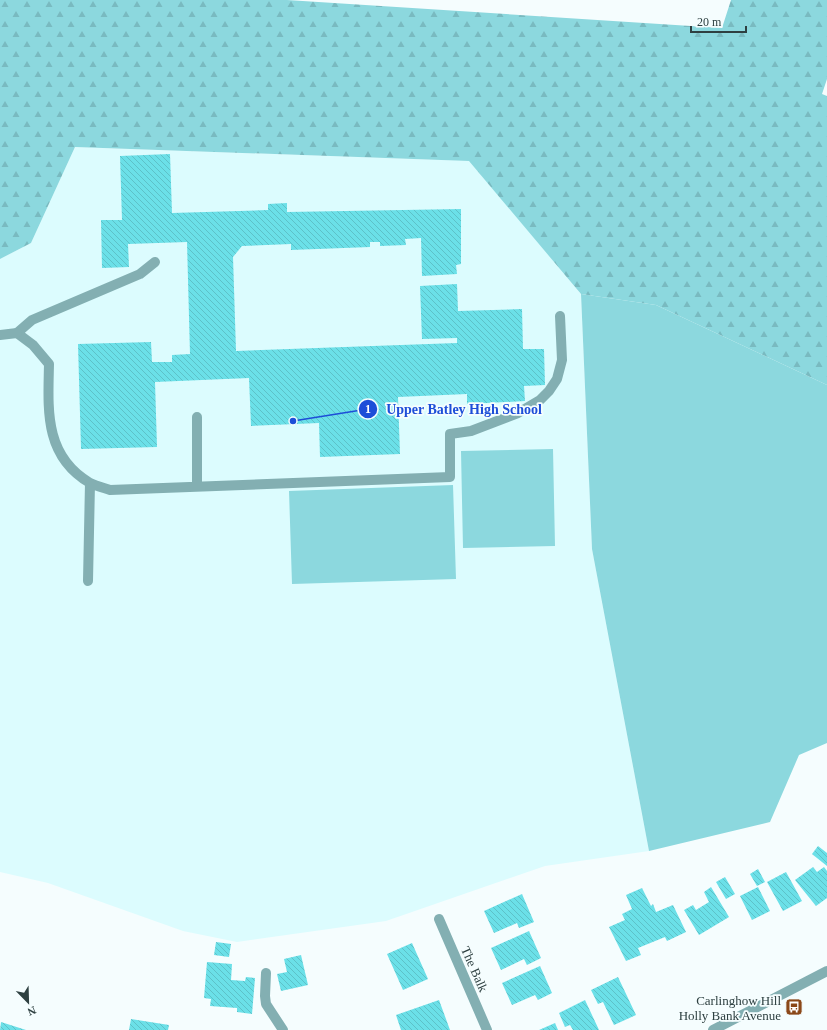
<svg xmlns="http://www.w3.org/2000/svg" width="827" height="1030" font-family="Georgia,serif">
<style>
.built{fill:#dcfcfe}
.green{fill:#8cd8de}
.forest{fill:url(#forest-firs)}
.building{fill:url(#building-back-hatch)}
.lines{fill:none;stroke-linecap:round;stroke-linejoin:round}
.service{stroke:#83afb2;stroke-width:10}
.minor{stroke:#83afb2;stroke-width:10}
.tertiary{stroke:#83afb2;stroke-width:10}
.labels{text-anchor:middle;stroke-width:3.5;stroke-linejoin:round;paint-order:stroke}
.street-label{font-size:13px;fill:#2e4041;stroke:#f5fdfe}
.poi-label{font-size:13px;fill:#2e4041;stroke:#f5fdfe;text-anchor:end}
.leader{fill:none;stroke:#1d4ed8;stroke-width:1.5}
.callout-dot{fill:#1d4ed8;stroke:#f5fdfe;stroke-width:1.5}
.mark-label{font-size:12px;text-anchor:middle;font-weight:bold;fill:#fff}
.callout-label{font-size:14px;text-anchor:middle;font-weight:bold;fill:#1d4ed8;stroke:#f5fdfe;stroke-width:3.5;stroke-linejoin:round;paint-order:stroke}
</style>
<defs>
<pattern id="forest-firs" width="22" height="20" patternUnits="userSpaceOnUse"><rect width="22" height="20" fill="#8cd8de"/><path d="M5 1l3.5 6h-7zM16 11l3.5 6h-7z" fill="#79bac0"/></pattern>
<pattern id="building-back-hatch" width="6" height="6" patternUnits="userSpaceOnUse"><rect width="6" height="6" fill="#6be0e8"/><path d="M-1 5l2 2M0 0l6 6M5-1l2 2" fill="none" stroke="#5dc1c8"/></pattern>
</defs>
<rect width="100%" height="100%" fill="#f5fdfe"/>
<path class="built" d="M75,147L470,161L581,294L592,549L649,851L545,866L386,921L237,942L183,931L48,883L0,872V259L31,243Z"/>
<path class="green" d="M581,294L656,305L827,385V743L799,755L770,822L649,851L592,549Z
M553,449L555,546L463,548L461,451Z
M453,485L456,579L292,584L289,491Z"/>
<path class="forest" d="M0,0H287L722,28L731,0H827V79L822,94L827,96V385L656,305L581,294L469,161L75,147L31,243L0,259Z"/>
<path class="building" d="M170,154L172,213L268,210V204L287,203V212L461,209V264L456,265L457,274L422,276L421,238L405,239L406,245L380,246V242H370V247L291,250V244L242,246L233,257L236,351L457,343V338L422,339L420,286L457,284L458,311L522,309L523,349H544L545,385L524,386L525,401L467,404V394L398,397L400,454L320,457L319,423L251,426L249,378L155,382L157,447L81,449L78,344L151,342L152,362H172V355L190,354L187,242L128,244L129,267L102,268L101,220H122L120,156Z
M818,846L827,853V866L812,854Z
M813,867L817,872L824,867L827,871V898L816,906L795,880Z
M758,869L765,882L757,886L750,874Z
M786,872L802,901L783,911L767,882Z
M725,877L735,894L726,899L716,882Z
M711,887L729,917L699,935L684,910L693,905L696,910L709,902L704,892Z
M758,887L770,911L752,920L740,896Z
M642,888L651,906L653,904L656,912L673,905L686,932L667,941L665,937L638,948L641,955L626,961L609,927L625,920L622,914L632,909L626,895Z
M522,894L534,922L519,928L517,923L494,933L484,911Z
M529,931L541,958L527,965L524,959L501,970L491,948Z
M216,942L231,944L229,957L214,955Z
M412,943L428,979L403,990L387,954Z
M301,955L308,985L281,991L277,974L287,972L284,959Z
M207,962L232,964L231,980L245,981L246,977L255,978L252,1014L237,1012V1008L210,1006L211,999L204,998Z
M540,966L552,993L538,1000L535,995L512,1005L502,983Z
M618,977L636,1015L614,1025L603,1002L598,1004L591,990Z
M439,1000L450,1030H401L396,1015Z
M585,1000L599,1030H573L570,1025L565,1027L559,1013Z
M131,1019L169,1025L168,1030H129Z
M1,1022L26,1030H0Z
M555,1023L558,1030H539Z"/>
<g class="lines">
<path class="service" d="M155,262L140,274L32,320L17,333L33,345L49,364C48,410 44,456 90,483C96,486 104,488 110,490L450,477V434L471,431L518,413L540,400L549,391L557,379L562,360L560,316
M197,417V486
M88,581L90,483
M266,973L265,996L266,1004L283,1030"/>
<path class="minor" d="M0,335L17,333
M439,919L487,1030"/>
<path class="tertiary" d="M713,1030L827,971"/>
</g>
<defs>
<g id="bus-square" transform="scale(0.9)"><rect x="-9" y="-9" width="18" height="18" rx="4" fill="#8b4819" stroke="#f5fdfe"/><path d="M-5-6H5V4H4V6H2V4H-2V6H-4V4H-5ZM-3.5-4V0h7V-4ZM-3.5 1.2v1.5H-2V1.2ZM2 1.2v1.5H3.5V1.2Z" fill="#fff"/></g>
</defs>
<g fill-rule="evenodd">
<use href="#bus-square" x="794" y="1007"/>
</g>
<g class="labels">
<g class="street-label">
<text transform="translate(475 969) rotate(66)" y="5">The Balk</text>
</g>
<g class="poi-label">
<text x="781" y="1005">Carlinghow Hill<tspan x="781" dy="15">Holly Bank Avenue</tspan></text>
</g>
</g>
<path class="leader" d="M293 421L368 409"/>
<g class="callout-dot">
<circle cx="293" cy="421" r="4"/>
<circle cx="368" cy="409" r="10"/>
</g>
<g class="mark-label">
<text x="368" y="413">1</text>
</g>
<g class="callout-label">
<text x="464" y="414">Upper Batley High School</text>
</g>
<g transform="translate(28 1002) rotate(157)" stroke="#f5fdfe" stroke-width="3" paint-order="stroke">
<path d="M0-3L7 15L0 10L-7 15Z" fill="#2e4041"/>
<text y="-6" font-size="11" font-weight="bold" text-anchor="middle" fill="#2e4041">N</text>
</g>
<path d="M691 26v6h55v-6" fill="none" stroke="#2e4041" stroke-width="2"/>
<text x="697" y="26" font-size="12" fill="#2e4041" stroke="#f5fdfe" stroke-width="3" paint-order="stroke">20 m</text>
</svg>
